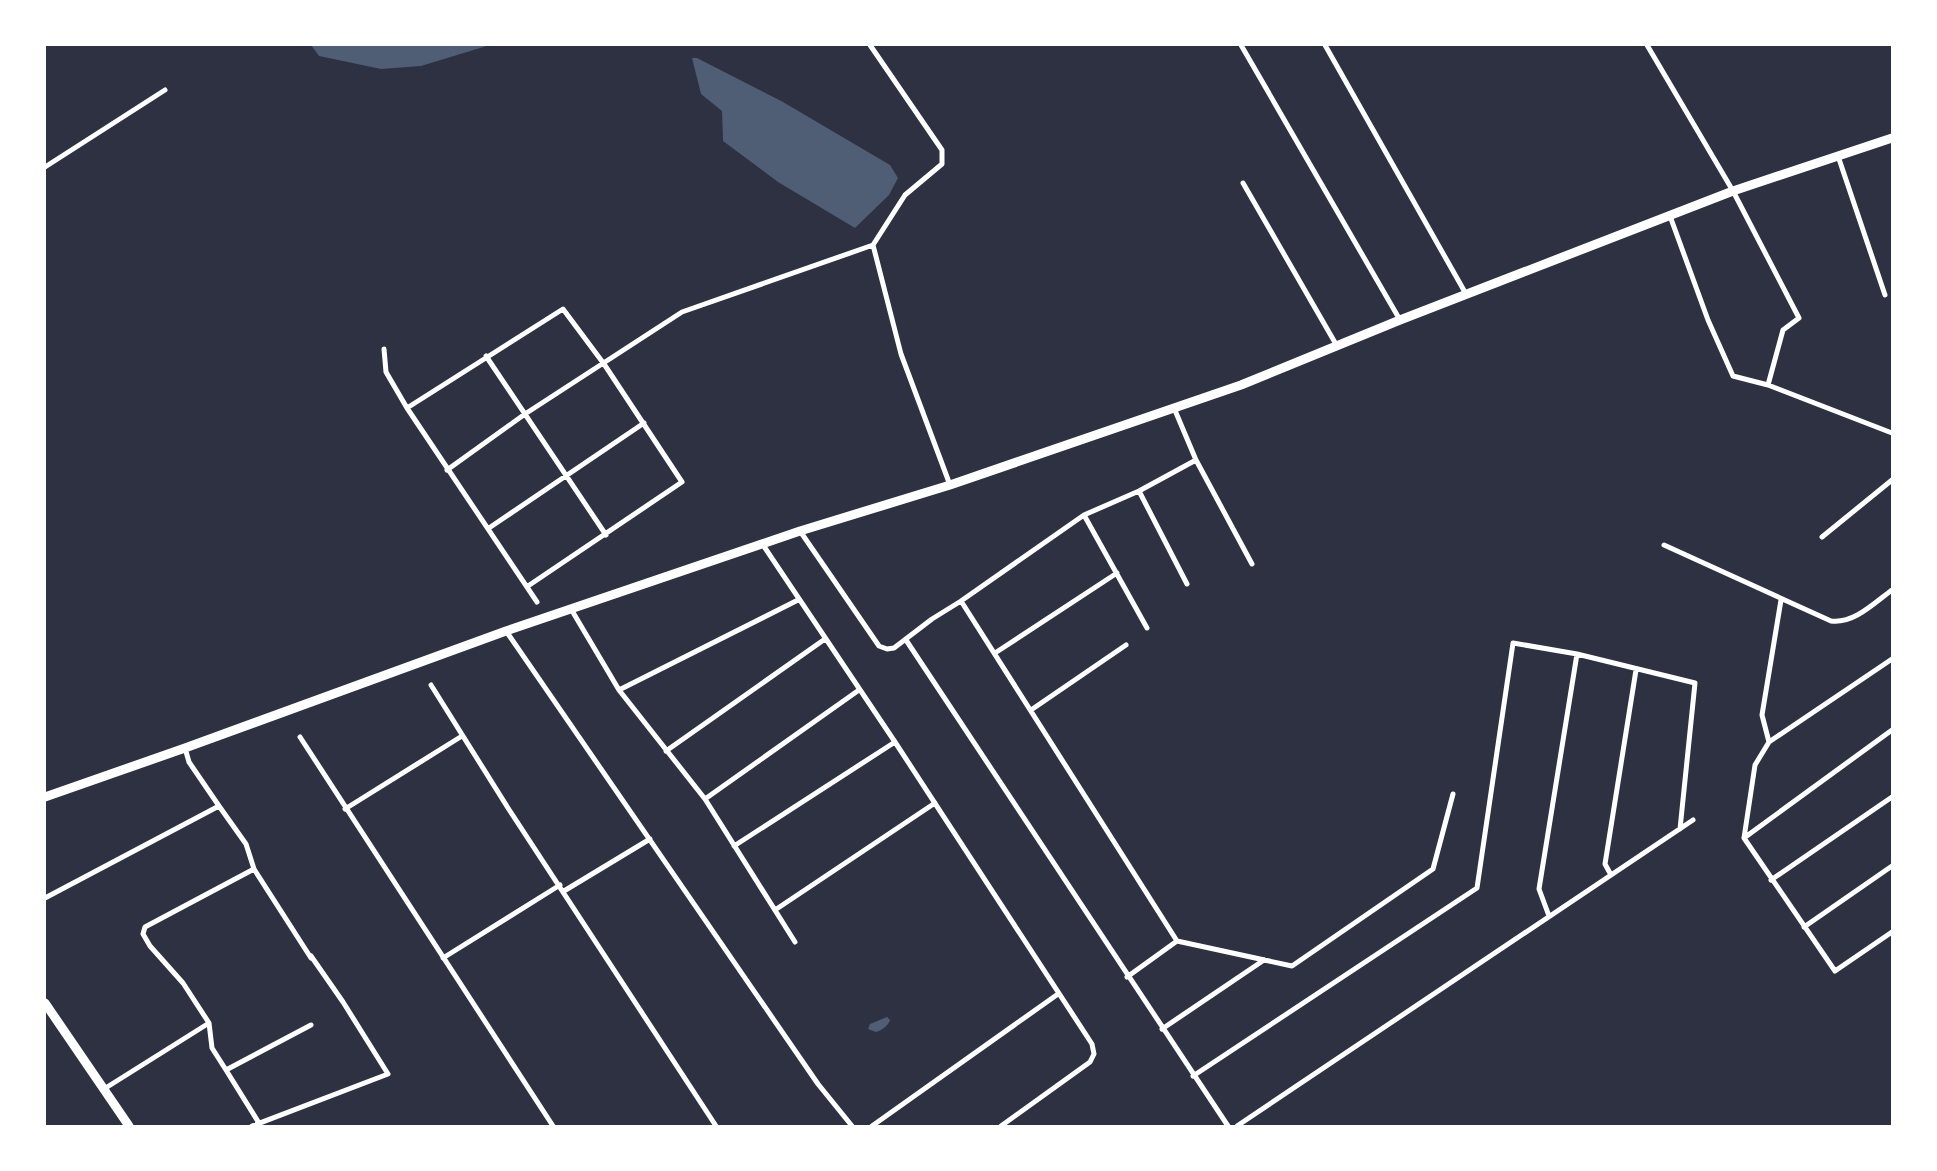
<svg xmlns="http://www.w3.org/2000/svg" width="1937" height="1171" font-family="Arial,sans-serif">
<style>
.water{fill:#4f5d75}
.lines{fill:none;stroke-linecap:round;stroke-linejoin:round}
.minor{stroke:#fff;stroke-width:5}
.primary{stroke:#fff;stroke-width:9}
</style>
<rect width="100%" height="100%" fill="#2d3142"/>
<path class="water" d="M311,45H490L421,66L381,69L319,56Z
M692,58H697L783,102L890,165L898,178L889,195L855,228L778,182L723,141L722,111L701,94Z
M887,1017L890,1020C888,1026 882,1030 876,1032L868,1029L870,1024Z"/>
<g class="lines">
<path class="minor" d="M870,45L942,150V164L905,195L873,245L901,354L950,485
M1241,45L1400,320
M1325,45L1466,294
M1647,45L1733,191L1799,318L1783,330L1768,385
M1838,156L1885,295
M45,167L165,90
M1243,183L1337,346
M1670,216L1708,320L1733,376L1768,385L1892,433
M384,349L386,372L407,408L537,602
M486,356L606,535
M407,408L563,309L604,364L682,482L528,586
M1174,408L1196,460
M447,470L525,414L682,312L873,245
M1139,491L1187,584
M1084,515L1147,628
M489,528L644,423
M800,531L879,646L887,649L894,648L932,619L961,601L1084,515L1139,491L1196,460L1252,564
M1822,537L1892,480
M763,545L895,742L1092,1044L1094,1054L1090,1062L1001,1126
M1664,545L1831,621C1854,624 1874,603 1892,590
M1781,600L1762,715L1769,742L1755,765L1744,838L1835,971L1892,932
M961,601L1177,941L1292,966L1433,869L1453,794
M571,609L619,690L705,799L795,942
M506,631L818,1084L852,1126
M906,640L1228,1126
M995,653L1117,573
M431,685L508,808L716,1126
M619,690L798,600
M1031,710L1126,645
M300,737L553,1126
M1769,742L1892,659
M185,748L189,762L219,806
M666,751L825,639
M705,799L859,690
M345,809L462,736
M1744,838L1892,730
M734,846L895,742
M1611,875L1605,864L1636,670
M1771,880L1892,797
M564,891L650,839
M45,898L219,806L246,844L254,869
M775,910L935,803
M1549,916L1539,889L1577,654
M1804,927L1892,866
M443,958L560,885
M1127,977L1177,941
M209,1023L212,1048L226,1070
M1162,1029L1264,960
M1193,1076L1477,888L1513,643L1577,654L1695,683L1680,829
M104,1089L209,1023L183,983L150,946L143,934L145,927L254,869L311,958
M259,1123L226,1070L311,1025
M252,1126L388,1074L343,1002L311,956
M872,1126L1058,994
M1237,1126L1693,820"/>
<path class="primary" d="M45,797L185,748L506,631L800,531L950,485L1241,385L1400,320L1733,191L1892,138
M45,1003L129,1126"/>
</g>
<rect width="1937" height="1171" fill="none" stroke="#ffffff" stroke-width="92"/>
</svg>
